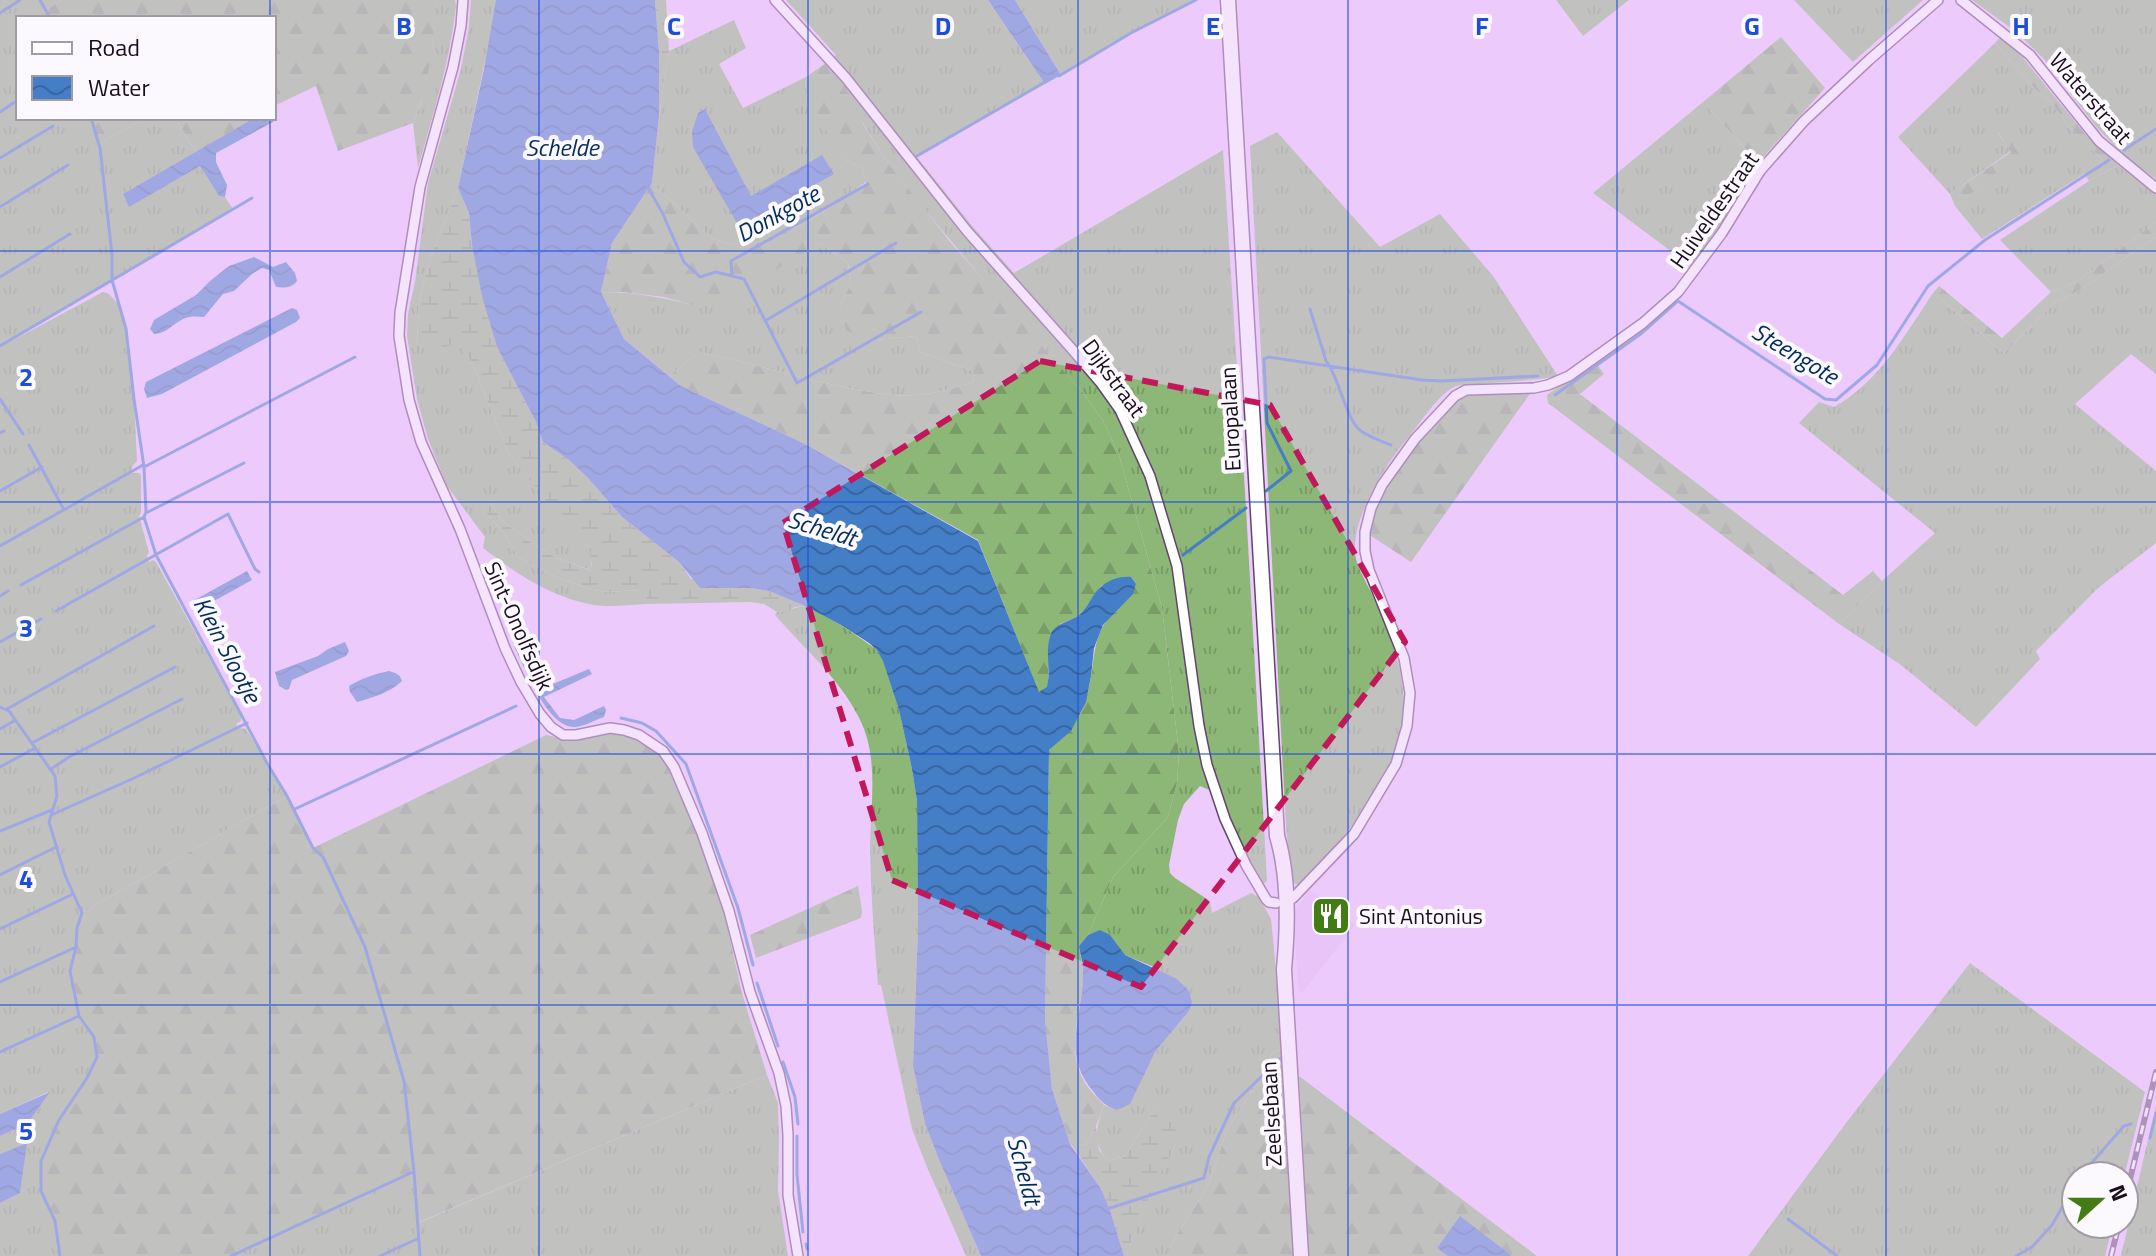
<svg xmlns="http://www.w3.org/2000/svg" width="2156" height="1256" font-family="'Titillium Web',sans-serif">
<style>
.built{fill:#e2bcf4}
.grass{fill:url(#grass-tufts)}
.forest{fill:url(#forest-firs)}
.wetland{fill:url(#wetland-marsh)}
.water{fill:url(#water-waves)}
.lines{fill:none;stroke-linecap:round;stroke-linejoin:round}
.stream{stroke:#437ec7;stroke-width:3}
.minor-casing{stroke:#62456f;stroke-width:12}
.primary-casing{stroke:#62456f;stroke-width:17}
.minor{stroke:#fff;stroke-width:9}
.primary{stroke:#fff;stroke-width:14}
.rail-casing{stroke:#624f6b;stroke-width:6}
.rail{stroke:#fcf9fe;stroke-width:3;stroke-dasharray:9;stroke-linecap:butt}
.marked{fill:none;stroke:#c2185b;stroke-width:6;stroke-dasharray:16 10;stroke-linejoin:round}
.grid{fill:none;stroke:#1d4ed8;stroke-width:2;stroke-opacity:0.55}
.labels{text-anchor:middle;stroke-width:8;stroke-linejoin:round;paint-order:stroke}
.street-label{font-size:22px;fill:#190d1e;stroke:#fcf9fe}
.poi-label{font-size:22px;fill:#190d1e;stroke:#fcf9fe;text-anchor:start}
.water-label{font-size:24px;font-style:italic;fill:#022c5b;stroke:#fcf9fe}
.grid-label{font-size:26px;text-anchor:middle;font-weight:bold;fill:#1d4ed8;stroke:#fcf9fe;stroke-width:8;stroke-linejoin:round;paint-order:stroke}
</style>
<defs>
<pattern id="grass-tufts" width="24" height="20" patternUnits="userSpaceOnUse" patternTransform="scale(2)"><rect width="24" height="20" fill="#8db776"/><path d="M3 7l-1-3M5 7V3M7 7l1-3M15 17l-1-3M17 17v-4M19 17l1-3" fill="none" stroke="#799c66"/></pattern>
<pattern id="forest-firs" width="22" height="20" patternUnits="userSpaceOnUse" patternTransform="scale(2)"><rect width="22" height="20" fill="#8db776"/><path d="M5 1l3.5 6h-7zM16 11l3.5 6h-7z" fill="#799c66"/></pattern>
<pattern id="wetland-marsh" width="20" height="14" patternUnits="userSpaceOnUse" patternTransform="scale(2)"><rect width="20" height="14" fill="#8db776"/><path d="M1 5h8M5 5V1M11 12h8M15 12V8" fill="none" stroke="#799c66"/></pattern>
<pattern id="water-waves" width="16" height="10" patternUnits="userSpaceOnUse" patternTransform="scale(2)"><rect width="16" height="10" fill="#437ec7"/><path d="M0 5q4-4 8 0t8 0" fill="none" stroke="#3766a1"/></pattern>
</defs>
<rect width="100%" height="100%" fill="#edcbfc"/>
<path class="built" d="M1310,890L1355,925L1302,993L1298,990L1294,912Z"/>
<path class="grass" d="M0,0H61L46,10L50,18H18V118H91L99,144L146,118H175L196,152L123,194L129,206L200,166L219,196L225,197L233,209L0,346Z
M436,0H455L456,6C450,62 433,114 418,168L413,123L421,103L432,45Z
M471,0H496L495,15L458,188L432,253L419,301L417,344L458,343L472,363L508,452L577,539L589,546L592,555L591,570L556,558L531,542L501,520L490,501L483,510L505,534L518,557L552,575L592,590L607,592L640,590L645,594L646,604C627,605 607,608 589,604C549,596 514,572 483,548L485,537L447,486L428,439L417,399L407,336L408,314L415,282L428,183L461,69L469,27Z
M786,0H988L1045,84L917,157L973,227L1014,273L1223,150L1246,508L1267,881L1263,884L1254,878L1216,793L1200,786L1184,804L1178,820L1169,865L1170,873L1175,878L1210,901L1212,913L1251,893L1259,897L1271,919L1277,980L1281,1050L1273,1052L1257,1084L1227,1129L1209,1184L1176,1236L1170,1248V1256H1126L1157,1177L1170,1157L1176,1143V1121L1156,1107L1125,1156L1108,1161C1092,1142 1096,1127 1104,1105L1117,1110L1143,1075L1155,1052L1189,1011L1154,967L1125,955L1100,931L1088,935L1113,877L1168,817L1177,783L1179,753L1162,608L1118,452L1103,421L1084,394L1001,301L920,204L885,159L826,63L836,55Z
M1015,0H1196L1130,33L1061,75Z
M1556,0H1629L1583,36Z
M1794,0H1923L1853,62Z
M1972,0H2156V179L2129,160L2098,129L2043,58L2015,31Z
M734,20L746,48L719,64L743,108L806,77L805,89L845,160L862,168L866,182L806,223L742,248L711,238L652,183L659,116L669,51Z
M1995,43L2036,90L2050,101L2070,128L2104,161L1982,239L1955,206L2025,154L2006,128L1998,133L2011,151L1950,194L1898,137Z
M1703,102L1758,163L1726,218L1692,267L1593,193Z
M1277,132L1380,247L1440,214L1493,276L1558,376C1532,381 1507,381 1480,384C1473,385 1463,384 1456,386C1440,392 1418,426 1407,439C1385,465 1348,523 1356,559C1359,570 1366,582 1371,592C1389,633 1408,673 1403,719C1397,777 1339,847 1298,885L1293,883L1290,873L1286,826L1250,146Z
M2118,165L2156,195V222L2078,281L2051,292L2000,240L2089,181Z
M2156,237V374L2131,354L2075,404L2156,471V543L2098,588L2036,651L2040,659L1976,727L1901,665L1839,624L1882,581L1935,533L1799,423L1819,402L1834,407C1880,381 1904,336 1933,293L2004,353L2056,301L2075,293Z
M820,243L848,263L851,282L840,307L867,341L916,336L920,352L975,372L973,382C949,390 918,398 893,395C828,388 764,365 699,352L669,376L624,339L601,292C635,292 667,298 700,307L776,268Z
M103,292L109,294L120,306L126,329L134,399L137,461L132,467V473H139L141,475V513L139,516L149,552L147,556L149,562L153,560L156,562L241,716V721L236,724L240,728L246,729L287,796L82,913L77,928L76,947L70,971L79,1016L94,1037L97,1057L87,1078L59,1120L41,1161V1191L55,1221L60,1256H0V1203L20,1193L26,1144L0,1154V1136L27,1124L48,1092L0,1114V347Z
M805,606L843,626L877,650L883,660L899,710L912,769L917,801L918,928L913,1066L925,1124L940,1162L981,1256H966L927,1167L912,1129L881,985H878C874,940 871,895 870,851C870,809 879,763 862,724C843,681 805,650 775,615L777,612C787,612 795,607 805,606Z
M1970,963L2145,1092L2124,1177L2076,1176V1224H2113L2105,1256H1748L1846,1123Z
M767,1075L778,1103L779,1141L778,1190L788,1256H231L414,1172L418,1223Z
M2156,1105V1256H2121Z"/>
<path class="forest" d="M61,0H436C433,42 430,85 413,123L338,151L316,86L274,106V18H50L46,10Z
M1781,37L1825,88L1758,163L1703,102Z
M2000,37L2019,53L2086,135L2118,165L2089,181L2084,173L2104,161L2070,128L2050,101L2036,90L1995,43Z
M826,63L842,80L863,124L885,159L952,244L1084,394L1103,421L1118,452L1162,608L1179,753L1177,783L1168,817L1113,877L1088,935L1079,946C1080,954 1082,962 1083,970C1084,1007 1064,1046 1084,1081C1089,1090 1097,1097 1104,1105L1096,1126L1085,1145L1070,1144L1052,1089L1045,1019L1049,750C1075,727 1086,711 1091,676C1094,659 1094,644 1102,628C1111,611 1130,603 1136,584L1131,577L1101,586L1084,610L1075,618L1060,624L1048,649V687L1039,693L978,540L803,443L681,386L669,376L699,352C764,365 828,388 893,395C918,398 949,390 973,382L975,372L920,352L916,336L867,341L846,330L840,307L851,282L848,263L820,243L724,301L699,307L664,297L623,292H601L612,243L652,183L711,238L742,248L806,223L866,183L862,168L845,160L815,114L805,89L806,77Z
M91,118H146L99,144Z
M175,118H254L196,152Z
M2006,127L2026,154L1955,206L1950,194L2011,152L1998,132Z
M2156,222V237L2075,293L2056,301L2004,353L1933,293L1939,286L2002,338L2051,292L2078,281Z
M1597,364L1604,374L1580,394L1843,595L1873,571L1882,581L1839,624L1548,403L1547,395L1559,386Z
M1534,388L1411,562L1365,532L1371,508L1415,439L1466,390Z
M617,732C636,738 653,745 665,761L697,833L724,912L742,993L767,1075L417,1223L414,1172L231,1256H60L55,1221L41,1191V1161L59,1120L87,1078L97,1057L94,1037L79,1016L70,971L76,947L77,928L82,913L287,796L313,848L546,735L561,738Z
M858,886L862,911L861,918L756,958L750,935Z
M1281,1050L1301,1256H1170V1248L1176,1236L1209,1184L1227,1129L1257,1084L1273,1052Z
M1299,1076L1537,1256H1309Z"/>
<path class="wetland" d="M655,0H666L669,51L659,116V51Z
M458,188L469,213L472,245L497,347L536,422L543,442L569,460L588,478L622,517L679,562L691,579L732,587L751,588L769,591L805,606L795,607L788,611L777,612L764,604L750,602L646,604L645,595L640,590L607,592L592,590L552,575L518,557L505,534L483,510L482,497L490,501L501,520L531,542L556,558L590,570L592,564L589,546L577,540L508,452L472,363L458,344L427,350L417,344L419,301L432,253Z
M1156,1107L1167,1109L1176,1121V1143L1170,1157L1157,1178L1126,1256H1124L1110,1210L1101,1189L1071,1144L1085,1145L1096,1126L1099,1150L1108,1161L1125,1156Z"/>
<path class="water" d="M496,0H655L659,51V116L652,183L612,243L601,292L624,339L681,386L803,443L978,541L1039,692L1047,687C1051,671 1045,653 1050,637C1053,623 1069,623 1079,615C1089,607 1092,593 1102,586C1110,579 1122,576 1131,577L1136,584L1133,594L1103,625L1094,648L1091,676L1086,702L1071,731L1049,750L1045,1019L1052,1089L1070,1144L1101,1189L1110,1210L1124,1256H981L940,1162L925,1124L913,1066L918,928L917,801L912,769L899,710L883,661L877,650L869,643L843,626L805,606L769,591L751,588H700L679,562L622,517L588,478L569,460L543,442L536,422L497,347L482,296L472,245L469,213L458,188L484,69Z
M988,0H1015L1061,75L1045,84Z
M705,109L751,196L822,155L834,174L740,226L738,225L693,147L692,132L698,113Z
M274,110L277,114L273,122L216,153V162L227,185L225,197L219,196L200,166L129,207L123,194L254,118H274Z
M254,257L273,267L286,262L295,273L297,281C292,288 284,288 276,287L269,270L262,268L252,274L234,291L223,294L204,317C199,317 194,316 190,317C176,319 168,334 154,334L150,329L154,320L196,295L210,281L229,266Z
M292,308L297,310L300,318L296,322L162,394L147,398L144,389L146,382Z
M247,571L252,580L196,611L191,602Z
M345,642L349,651L346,656L292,680L289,689L286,690L279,686L275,672L318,656L328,649Z
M520,644L541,689L589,669L592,674L544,697L560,718L574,720L604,706L606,710L604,717C595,720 583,727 574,727C547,727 524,666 514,646Z
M389,671C396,673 400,674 402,681C389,693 374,697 357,702L350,692L349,686C362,678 375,674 389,671Z
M1100,930L1110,935L1125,955L1177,979L1189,991L1192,1002L1189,1011L1155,1052L1130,1104L1117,1110C1105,1106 1100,1101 1093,1091C1060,1053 1084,1014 1083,971C1083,962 1080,954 1079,946L1088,935Z
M50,1092L27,1124L0,1136V1114Z
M27,1143L20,1193L0,1203V1154Z
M1460,1216L1512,1256H1448L1437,1248Z"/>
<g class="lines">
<path class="stream" d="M40,0L50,18
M0,13L20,0
M1059,76L1131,33L1196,0
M0,112L18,100
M91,118L100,148L112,255V280L126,329L134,399L144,467L146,512L144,517L156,555L267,763L287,796L313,848L323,857L365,947L404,1081L414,1172L420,1256
M2124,150L2156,129
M917,156L1045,82
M0,158L53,126
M647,186L662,212L684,262L700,277L716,272L744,279L797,383L921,312
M0,207L68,165
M732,276L731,261L868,184
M0,277L70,234
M1310,309L1326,361C1339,376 1346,421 1361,431C1369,437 1381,441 1391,445
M765,321L896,243
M0,346L252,198
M1555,395L1642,333L1678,301L1825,399L1836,400L1877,365L1928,286L1985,240L2109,160
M0,399L23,434
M0,433L4,431
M29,445L63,508
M146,466L355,357
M0,491L42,467
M1266,491L1291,471L1267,423L1264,359L1269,357L1422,380L1442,381L1538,376
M148,512L244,463
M0,546L143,465
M1183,555L1246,508
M21,585L144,517
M0,596L8,591
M56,611L228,514L255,569L259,572
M0,642L41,619
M0,707L9,711L55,776L57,796L49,822L65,875L82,913L77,928L76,947L70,971L79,1016L94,1037L97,1057L87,1078L59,1120L41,1161V1191L55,1221L60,1256
M7,709L154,626
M621,718L642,723L656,731L686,764L738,908L753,965
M0,729L14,721
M32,743L175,667
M0,767L35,748
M51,769L69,757L182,699
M295,809L516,706
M51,815L132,779L247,723
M0,831L52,810
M0,875L54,848
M0,929L73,894
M0,982L76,947
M757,983L778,1046
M0,1052L79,1016
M783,1062L795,1097L798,1124
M797,1136V1175L803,1232
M2150,1138L2156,1113
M2080,1176L2124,1126L2131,1124
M1107,1209L1204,1178L1209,1157L1234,1103L1284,1055
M1788,1219L1837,1256
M806,1244L807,1249
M231,1256L413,1172
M380,1256L417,1239
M2016,1256L2032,1247L2052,1225L2076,1183"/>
<g class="minor-casing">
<path id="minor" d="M463,0L461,26L453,67L420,187L400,313L399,336L409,400L421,442L460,529L505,648L521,682L540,714L551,727L563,735H576L610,728L624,730L639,735L663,751L674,767L702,833L729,911L750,992L779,1073L786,1106L788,1135V1195L798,1256
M775,0L846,78L967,231L1071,348L1100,382L1120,410L1150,476L1177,566L1199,726L1207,765L1225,819L1246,865L1266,899L1269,902L1276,903
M1961,0L2030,55L2099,141L2156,188
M1285,902L1293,898L1354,834L1396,764L1407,726L1410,693L1404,658L1369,570L1365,551V532L1371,508L1382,485L1415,439L1455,396L1466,390L1534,388L1548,385L1569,376L1643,323L1678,292L1722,233L1760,171L1804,121L1869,60L1938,0"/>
</g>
<g class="primary-casing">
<path id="primary" d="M1228,0L1277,836C1289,876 1288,927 1284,969L1301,1256"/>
</g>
<use href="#minor" class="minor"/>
<use href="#primary" class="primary"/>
<g class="rail-casing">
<path id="rail" d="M2124,1204L2156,1072
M2111,1256L2119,1224"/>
</g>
<use href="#rail" class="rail"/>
</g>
<path d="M0 0H2156V1256H0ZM1040,361L1270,405L1405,642L1141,987L892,880L783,523Z" fill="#edcbfc" fill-opacity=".55" fill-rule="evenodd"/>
<path class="marked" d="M1040,361L1270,405L1405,642L1141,987L892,880L783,523Z"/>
<path class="grid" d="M270,0V18M539,0V1256M808,0V1256M1078,0V1256M1348,0V1256M1617,0V1256M1886,0V1256M270,118V1256M0,251H2156M0,502H2156M0,754H2156M0,1005H2156"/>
<defs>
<g id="restaurant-square" transform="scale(2)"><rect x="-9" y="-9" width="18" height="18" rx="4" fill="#437c15" stroke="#fcf9fe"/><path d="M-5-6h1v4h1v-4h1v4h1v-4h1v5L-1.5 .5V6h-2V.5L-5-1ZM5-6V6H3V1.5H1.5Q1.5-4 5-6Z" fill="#fff"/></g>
</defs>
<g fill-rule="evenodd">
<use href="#restaurant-square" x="1331" y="916"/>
</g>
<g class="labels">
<g class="street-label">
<text transform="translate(2091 98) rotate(49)" y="8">Waterstraat</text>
<text transform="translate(1714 210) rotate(-55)" y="8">Huiveldestraat</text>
<text transform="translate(1114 378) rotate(54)" y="8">Dijkstraat</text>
<text transform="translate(1230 419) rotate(-93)" y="8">Europalaan</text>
<text transform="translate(519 626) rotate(66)" y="8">Sint-Onolfsdijk</text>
<text transform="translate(1271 1114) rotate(-93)" y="8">Zeelsebaan</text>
</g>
<g class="poi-label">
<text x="1359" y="924">Sint Antonius</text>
</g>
<g class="water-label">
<text x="562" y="156">Schelde</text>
<text transform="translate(778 214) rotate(-29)" y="8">Donkgote</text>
<text transform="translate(1795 354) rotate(31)" y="8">Steengote</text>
<text transform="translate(822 529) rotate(17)" y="8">Scheldt</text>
<text transform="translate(227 650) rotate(62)" y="8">Klein Slootje</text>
<text transform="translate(1024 1171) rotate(75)" y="8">Scheldt</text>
</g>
</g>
<g class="grid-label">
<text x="404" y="35">B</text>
<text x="674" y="35">C</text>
<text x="943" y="35">D</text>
<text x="1213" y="35">E</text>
<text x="1482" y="35">F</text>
<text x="1752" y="35">G</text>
<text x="2021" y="35">H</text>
<text x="26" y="386">2</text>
<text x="26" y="637">3</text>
<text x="26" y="888">4</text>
<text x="26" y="1140">5</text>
</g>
<rect x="16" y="16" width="260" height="104" fill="#fcf9fe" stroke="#a19ba4" stroke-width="2"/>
<rect x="32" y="42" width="40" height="12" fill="#ffffff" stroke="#a19ba4" stroke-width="2"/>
<text x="88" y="56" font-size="24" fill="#190d1e">Road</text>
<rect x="32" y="76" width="40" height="24" fill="url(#water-waves)" stroke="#a19ba4" stroke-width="2"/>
<text x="88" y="96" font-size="24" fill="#190d1e">Water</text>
<g transform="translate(2100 1200) rotate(69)"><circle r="38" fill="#fcf9fe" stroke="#a19ba4" stroke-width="2"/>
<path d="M0-6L14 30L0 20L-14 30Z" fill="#437c15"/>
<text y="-12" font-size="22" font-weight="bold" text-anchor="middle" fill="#190d1e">N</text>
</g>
</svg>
